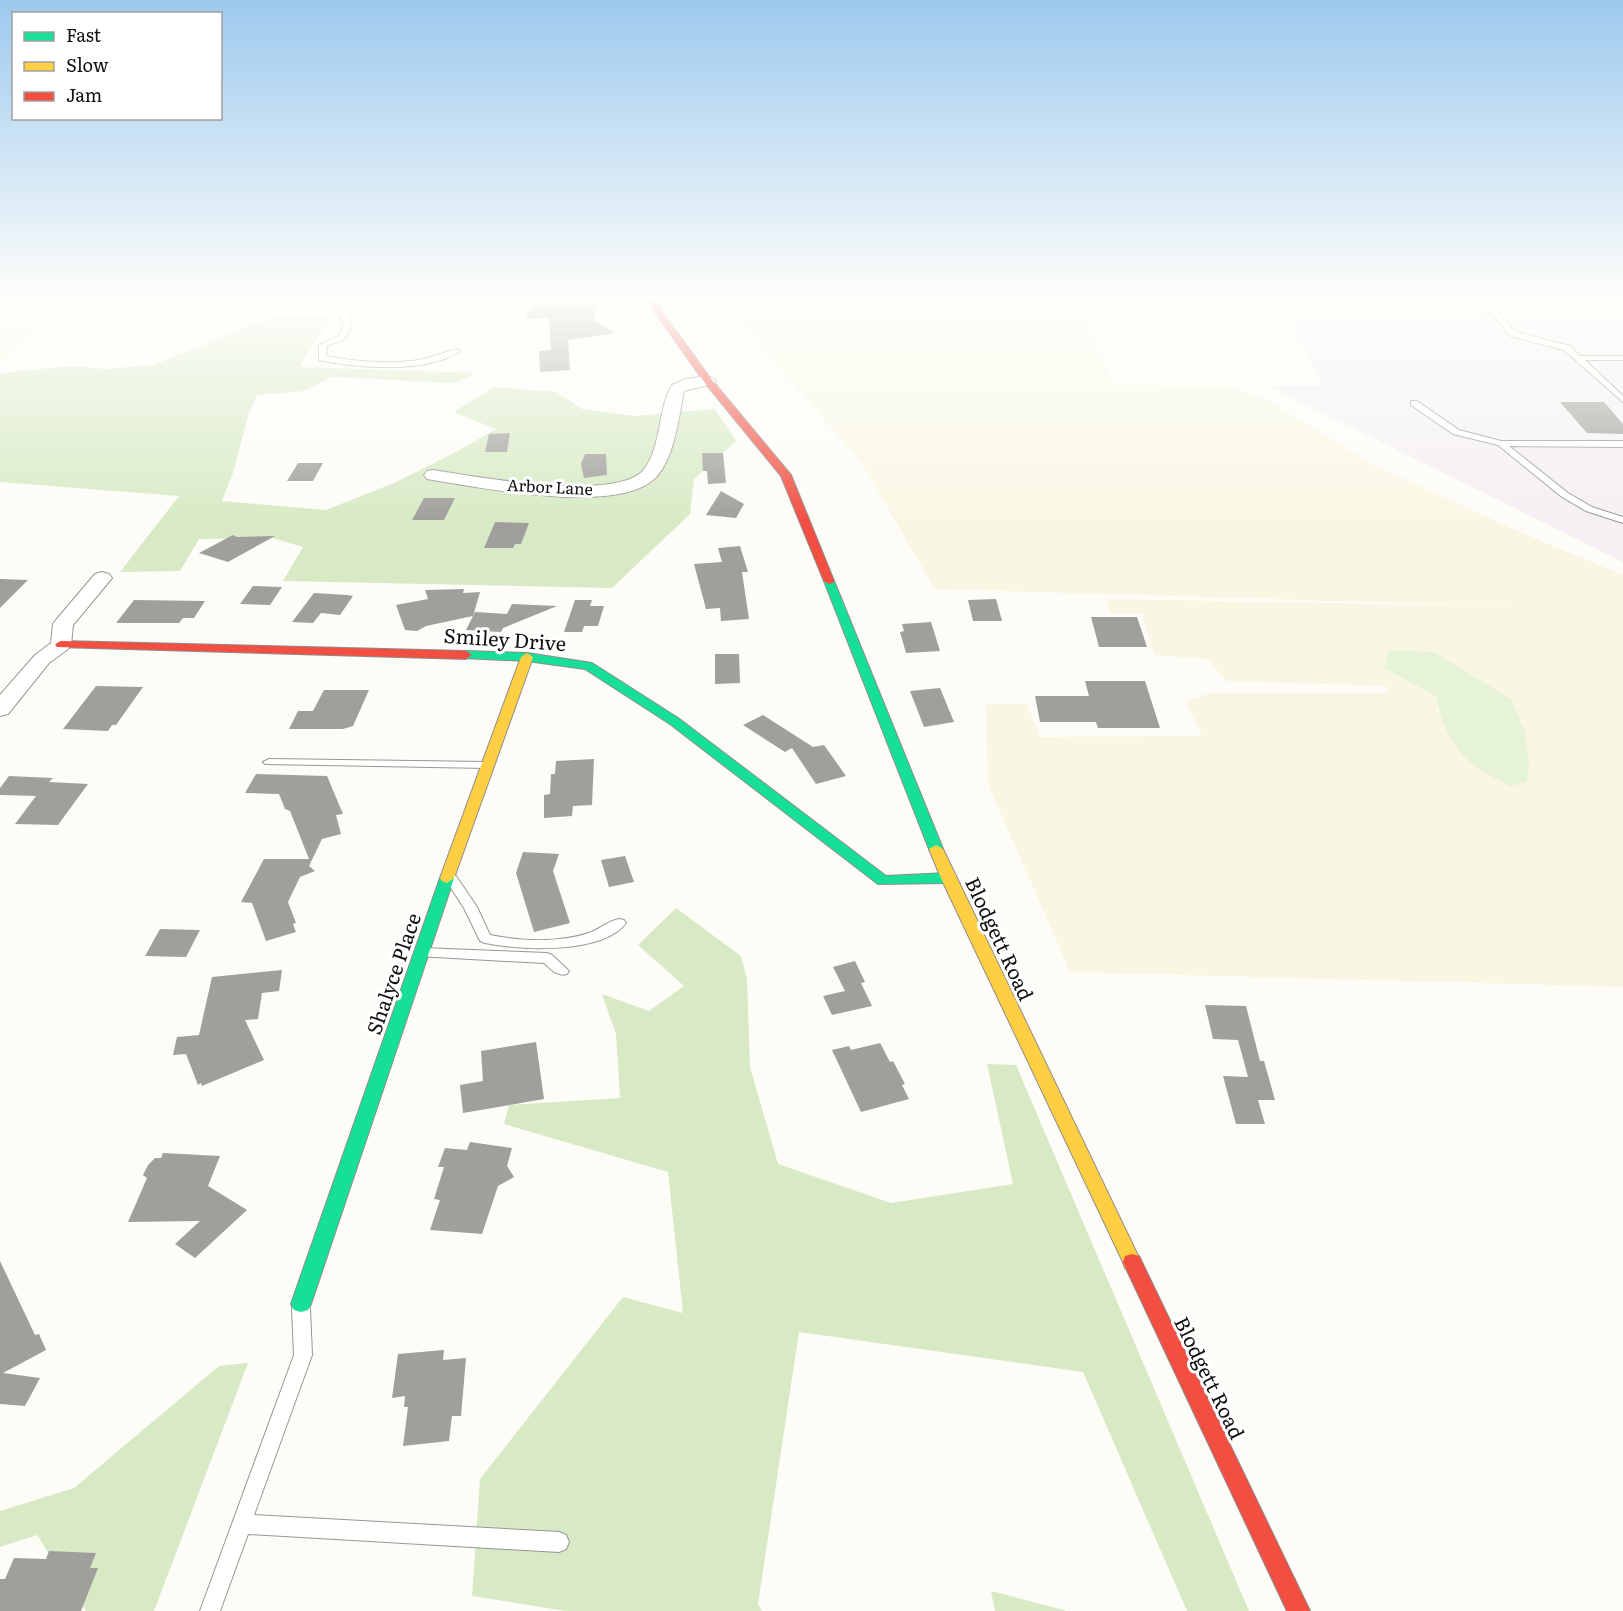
<svg xmlns="http://www.w3.org/2000/svg" width="1623" height="1611" font-family="Literata,serif">
<style>
.industrial{fill:#f5f0f3}
.farmland{fill:#f9f7e4;fill-rule:evenodd}
.green{fill:#e7f3d7}
.forest{fill:#d8eac5}
.building{fill:#a19f9c}
.lines{fill:none;stroke-linecap:round;stroke-linejoin:round}
.lane-casing{stroke:#979795;stroke-width:2}
.street-casing{stroke:#979795;stroke-width:2}
.fast-casing{stroke:#8e8d8b;stroke-width:2}
.slow-casing{stroke:#8e8d8b;stroke-width:2}
.jam-casing{stroke:#8e8d8b;stroke-width:2}
.lane{fill:#fffffe;fill-rule:evenodd}
.street{fill:#fffffe;fill-rule:evenodd}
.fast{fill:#16e098;fill-rule:evenodd}
.slow{fill:#ffcf43;fill-rule:evenodd}
.jam{fill:#f24e42;fill-rule:evenodd}
.labels{text-anchor:middle;stroke-width:6;stroke-linejoin:round;paint-order:stroke}
.far-street-label{font-size:16px;fill:#111;stroke:#fff}
.street-label{font-size:20px;fill:#111;stroke:#fff}
</style>
<rect width="100%" height="100%" fill="#fdfcf7"/>
<path class="industrial" d="M1273,296H1623V562L1268,386H1323Z"/>
<path class="farmland" d="M717,296H1082L1112,385L1228,386L1245,392L1268,400L1374,465L1515,530L1623,575V987L1070,972L988,784L986,703L1027,704L1040,737L1202,736L1186,702L1210,693H1388L1386,686L1227,681L1207,659L1154,655L1142,614H1110L1106,599L1542,607L935,589L861,462ZM1384,668L1525,732L1438,712L1437,697Z
M52,322L0,365V325Z"/>
<path class="green" d="M1389,650L1434,652L1512,700L1525,732L1529,762L1527,782L1510,786C1498,779 1483,773 1472,764C1454,750 1439,720 1437,697L1384,668Z"/>
<path class="forest" d="M332,316L299,367L476,373L454,383L332,377L304,391L257,395L249,412L234,470L222,501L326,510L394,483L454,453L496,429L454,412L494,387L556,392L582,409L635,416L715,409L736,441L694,479L690,514L612,588L283,581L303,547L273,538L199,539L180,571L120,572L179,496L0,482V373L72,366L106,369L153,365L272,317Z
M676,908L741,956L747,979L750,1067L778,1164L891,1203L1013,1184L987,1064L1016,1065L1249,1611H1187L1083,1372L799,1332L758,1604L762,1611H566L472,1596L480,1479L623,1297L683,1313L668,1172L504,1124L509,1105L620,1098L616,1034L602,994L649,1011L684,986L638,945Z
M248,1363L154,1611H86L37,1535L0,1547V1511L74,1488L219,1366Z
M991,1591L1067,1611H995Z"/>
<path class="building" d="M538,296H602L593,320L616,333L568,340L570,370L540,372L539,351L551,350L549,318L525,319Z
M1560,402H1604L1623,424V434L1587,433Z
M510,433L507,452H485L489,434Z
M702,453H723L726,483L708,484L707,471H703Z
M585,454H606L607,475L584,478L581,464Z
M298,463H323L313,481H287Z
M721,491L744,504L736,518L706,515Z
M424,498H455L444,520H412Z
M495,522L529,523L521,544H515L513,548H484Z
M233,535L237,537L275,536L228,562L199,553Z
M740,546L748,572H742L749,619L721,621L720,608L706,609L694,564L722,562L718,548Z
M0,579L28,580L0,608Z
M253,586L282,587L270,605L240,604Z
M464,589L463,593L480,592L473,616L426,626L417,631L405,630L396,605L428,599L425,590Z
M314,593L347,595L353,596L340,615L321,613L313,623L292,622Z
M996,599L1002,621H973L968,600Z
M134,600L205,601L194,618H183L179,623H116Z
M575,600H592L590,606H604L598,626H584L582,632H564Z
M512,604L557,606L503,628L501,632L466,630L475,612L507,614Z
M1091,617H1137L1147,647H1099Z
M931,622L940,651L906,653L900,632L904,631L902,624Z
M715,654H739L740,683L715,684Z
M1085,681H1145L1160,728H1098L1096,722H1040L1035,696H1089Z
M96,686L143,687L116,725H112L108,731L63,729Z
M940,688L954,722L924,727L910,691Z
M324,690H369L353,726L343,729H289L298,711H313Z
M763,715L813,747L824,745L846,776L816,784L792,748L785,752L743,725Z
M594,759L592,805L573,806L572,816L544,818V795L550,794L551,774H555L556,761Z
M256,774L327,776L343,814L336,815L341,834L322,839L309,866L315,871L300,877L288,902L296,923L293,924L296,932L266,941L252,903L241,902L264,859H309L290,811L285,809L279,794L245,793Z
M9,776L53,778L49,782L88,784L58,825L15,824L36,796L0,795V788Z
M523,852L559,854L553,871L570,923L534,932L516,873Z
M625,856L634,882L609,887L601,860Z
M160,929L200,930L186,957L145,956Z
M855,961L865,982L861,983L872,1006L832,1015L823,996L845,991L833,967Z
M282,970L279,991L262,993L258,1019L245,1020L264,1060L202,1086L201,1083L198,1085L186,1054L173,1055L177,1037L199,1035L212,977Z
M1205,1005L1246,1006L1260,1061H1264L1275,1100H1258L1265,1124H1236L1223,1076L1248,1077L1238,1040L1213,1039Z
M536,1042L544,1099L463,1113L460,1085L483,1081L481,1051Z
M880,1043L890,1062L893,1061L905,1084L902,1085L909,1099L861,1112L832,1050L849,1046L851,1050Z
M470,1142L512,1148L507,1166L514,1177L498,1186L482,1234L430,1230L440,1200L434,1199L444,1167H438L445,1148L467,1150Z
M163,1153L220,1156L208,1186L247,1210L195,1258L175,1244L200,1221L128,1222L147,1178L143,1175L148,1165L155,1158H161Z
M0,1261L35,1335L39,1334L46,1350L3,1373L40,1378L25,1406L0,1404Z
M444,1350L443,1360L466,1358L461,1416H452L449,1441L403,1446L408,1407H404L405,1396L392,1398L398,1354Z
M49,1551L96,1553L90,1568H98L81,1611H0V1579H5L14,1558L46,1559Z"/>
<g class="lines">
<g class="lane-casing">
<path id="lane" d="M353,296H360L348,319L352,324L345,339L327,346L326,356C358,362 392,365 424,359C435,356 445,352 456,349L460,351C427,374 357,368 319,360V345L339,336L344,324L340,319Z
M1221,296H1228L1229,304H1225Z
M1447,296H1457L1490,309L1486,296H1493L1499,314L1516,332L1570,346L1580,356H1623V360H1585L1623,396V402L1564,350L1510,336L1493,315Z
M1522,296H1529L1539,308V310H1535Z
M1411,401H1417L1459,430L1501,441H1623V447L1509,446L1568,493L1592,507L1623,517V523L1586,511L1562,497L1498,445L1453,434L1411,405Z
M269,759L487,762L493,765L487,768L265,764L263,762Z
M451,875L456,876L477,907L490,935C521,941 558,943 589,933C600,929 608,921 619,919L624,920L626,923C602,955 520,950 485,943L480,941L464,908L445,879Z
M422,948L547,953L552,955L569,971L567,974C557,977 551,969 544,963L417,956L415,953L417,950Z
M301,1302L307,1304L310,1309L312,1355L254,1515L559,1532L566,1535L569,1542L566,1549L559,1552L248,1534L220,1611H200L294,1355L292,1309L295,1304Z"/>
</g>
<g class="street-casing">
<path id="street" d="M708,376L716,381L713,384L684,391C679,416 674,463 653,480C614,514 482,488 433,480L427,479L424,475L427,471L433,470C472,476 621,504 645,468C662,444 658,407 672,385L686,379Z
M102,572L109,574L112,578L73,625L71,645L68,649L49,663L8,714L0,716V695L35,655L51,643L53,624L56,620L95,574Z"/>
</g>
<g class="fast-casing">
<path id="fast" d="M829,578L834,581L943,849L941,852H931L929,849L824,581Z
M466,651L527,653L592,663L678,718L886,876L948,873L955,878L948,883L878,884L670,724L585,669L527,661L462,658L460,655L462,652Z
M447,873L454,878L311,1304L308,1310L301,1312L294,1310L291,1304L440,878Z"/>
</g>
<g class="slow-casing">
<path id="slow" d="M527,653L533,657L454,878L447,883L442,881L440,878L521,657Z
M936,845L943,849L1141,1262L1139,1268L1132,1270L1125,1268L1123,1262L941,878L929,849Z"/>
</g>
<g class="jam-casing">
<path id="jam" d="M648,296H656L661,310L711,379L791,475L834,581L833,583L829,584L824,581L781,476L705,383L653,310Z
M61,641L466,651L472,655L466,659L57,647L55,645L57,643Z
M1132,1254L1139,1256L1310,1611H1287L1123,1262L1125,1256Z"/>
</g>
<use href="#lane" class="lane"/>
<use href="#street" class="street"/>
<use href="#fast" class="fast"/>
<use href="#slow" class="slow"/>
<use href="#jam" class="jam"/>
</g>
<linearGradient id="sky" x2="0" y2="1"><stop stop-color="#9dc9ee"/><stop offset="0.57" stop-color="#fefefb"/><stop offset="1" stop-color="#fefefb" stop-opacity="0"/></linearGradient>
<rect width="1623" height="522" fill="url(#sky)"/>
<g class="labels">
<g class="far-street-label">
<text transform="translate(550 487) rotate(3)" y="6">Arbor Lane</text>
</g>
<g class="street-label">
<text transform="translate(505 640) rotate(4)" y="7">Smiley Drive</text>
<text transform="translate(999 939) rotate(65)" y="7">Blodgett Road</text>
<text transform="translate(394 974) rotate(-71)" y="7">Shalyce Place</text>
<text transform="translate(1209 1378) rotate(64)" y="7">Blodgett Road</text>
</g>
</g>
<rect x="12" y="12" width="210" height="108" fill="#ffffff" stroke="#a0a0a0" stroke-width="1.5"/>
<rect x="24" y="32" width="30" height="9" fill="#16e098" stroke="#a0a0a0" stroke-width="1.5"/>
<text x="66" y="42" font-size="18" fill="#111111">Fast</text>
<rect x="24" y="62" width="30" height="9" fill="#ffcf43" stroke="#a0a0a0" stroke-width="1.5"/>
<text x="66" y="72" font-size="18" fill="#111111">Slow</text>
<rect x="24" y="92" width="30" height="9" fill="#f24e42" stroke="#a0a0a0" stroke-width="1.5"/>
<text x="66" y="102" font-size="18" fill="#111111">Jam</text>
</svg>
